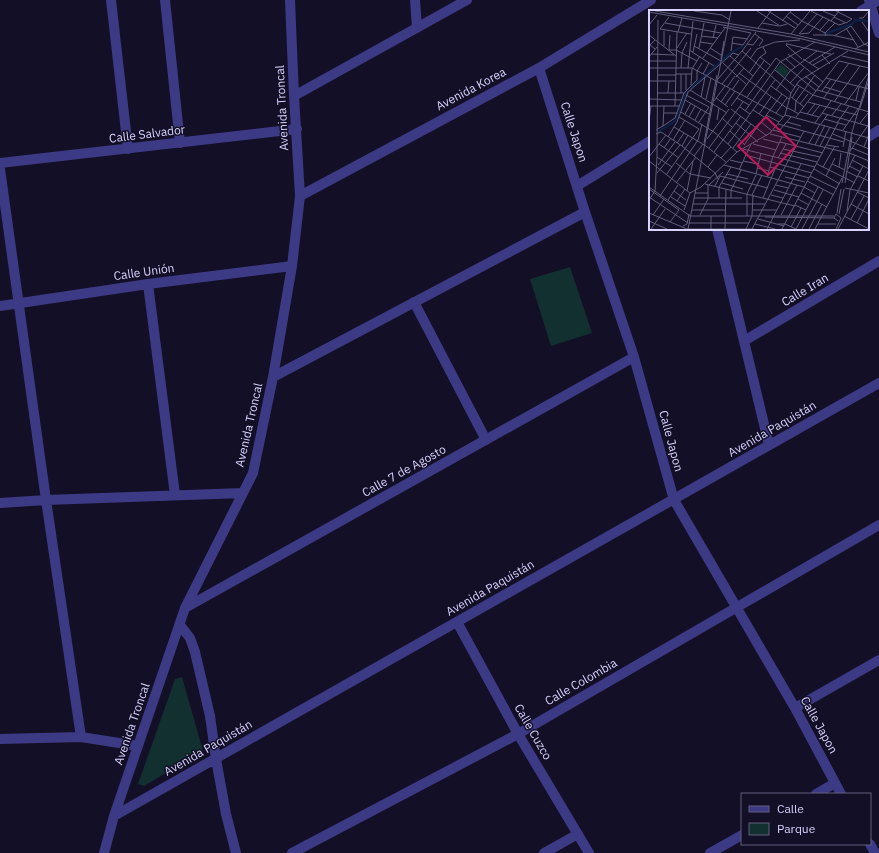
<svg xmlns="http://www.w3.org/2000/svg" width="879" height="853" font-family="'IBM Plex Sans',sans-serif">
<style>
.green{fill:#12302f}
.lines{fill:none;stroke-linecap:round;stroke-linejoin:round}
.minor{stroke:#3d3a85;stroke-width:10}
.labels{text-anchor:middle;stroke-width:3;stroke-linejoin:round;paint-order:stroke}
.street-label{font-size:12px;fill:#d9d4ff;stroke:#130f26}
.inset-river{fill:none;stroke:#0c2248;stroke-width:2}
.inset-road{fill:none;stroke:#625e7d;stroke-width:1}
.view{fill:#c2185b;fill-opacity:0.15;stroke:#c2185b;stroke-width:2}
.inset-edge{fill:none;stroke:#d9d4ff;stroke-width:2}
</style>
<rect width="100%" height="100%" fill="#130f26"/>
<path class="green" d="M570,267L592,333L551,346L530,279Z
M182,677L203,751L144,786L138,784L175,679Z"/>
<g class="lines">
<path class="minor" d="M111,0L128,149
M165,0L180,143
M415,0L417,28
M869,0L879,33
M861,11L879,0
M539,68L585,212L634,357L674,500L795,708L841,794
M294,96L467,0
M868,137L879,130
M0,163L297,129
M0,169L46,500L81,737
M577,186L650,141
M300,196L539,68L651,0
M717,229L769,445
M148,284L175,495
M414,302L486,440
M0,306L148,284L292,266
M744,341L879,261
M273,377L585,212
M0,503L46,500L243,493
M185,608L634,357
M457,622L518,734L589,853
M180,625L190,638L195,652L210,716L216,759L226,814L236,853
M795,708L879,660
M0,739L81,737L138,746
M816,794L835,783
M114,816L879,383
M870,844L875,853
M104,853L114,816L185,608L253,473L273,377L292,266L300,196L294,96L290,0
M292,853L518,734L879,525
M544,853L578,834
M710,853L742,835"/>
</g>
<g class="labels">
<g class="street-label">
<text transform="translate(471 89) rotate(-28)" y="4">Avenida Korea</text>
<text transform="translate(282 108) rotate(-93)" y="4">Avenida Troncal</text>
<text transform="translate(574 132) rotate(72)" y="4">Calle Japon</text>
<text transform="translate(147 134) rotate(-7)" y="4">Calle Salvador</text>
<text transform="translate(144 272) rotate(-8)" y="4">Calle Unión</text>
<text transform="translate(805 290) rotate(-31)" y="4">Calle Iran</text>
<text transform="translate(249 425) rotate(-77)" y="4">Avenida Troncal</text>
<text transform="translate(772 429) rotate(-30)" y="4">Avenida Paquistán</text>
<text transform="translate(671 441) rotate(75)" y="4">Calle Japon</text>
<text transform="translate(404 471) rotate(-29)" y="4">Calle 7 de Agosto</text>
<text transform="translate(490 588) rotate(-30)" y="4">Avenida Paquistán</text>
<text transform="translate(581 682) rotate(-30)" y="4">Calle Colombia</text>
<text transform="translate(132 724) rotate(-71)" y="4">Avenida Troncal</text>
<text transform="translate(819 725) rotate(61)" y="4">Calle Japon</text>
<text transform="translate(533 732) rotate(60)" y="4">Calle Cuzco</text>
<text transform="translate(208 748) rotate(-30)" y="4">Avenida Paquistán</text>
</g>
</g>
<g transform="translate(649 10)">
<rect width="220" height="220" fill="#130f26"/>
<path d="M132,54L140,61L135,67L126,60Z" fill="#12302f"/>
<path class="inset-river" d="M176,24L203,14L206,10L220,11M41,79L80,44L94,36M9,122L26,111L38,81"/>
<path class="inset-road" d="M6,1L142,24L220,42M45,1L73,5L81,10M108,1L131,16L138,14M119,1L146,18M162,1L182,11L190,1M174,1L186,6M0,2L153,29L220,45M141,2L153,11L176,23L177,26M137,6L149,15M185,7L197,13L203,9L187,1M210,8H214L220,1M133,11L142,1M182,11L190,15L196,13M213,12L220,22M16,13L72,23M113,13L130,16M0,15L8,5M74,17L102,23L94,35L83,33M109,18L122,1M197,18L209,37M11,19L42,24M11,19L20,7M171,20L180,10M29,22L33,8M176,23L186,13M106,24L114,30L110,36M142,24L161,1M150,24L168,4M151,24L160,23L174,7M0,25L27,46M164,25H183L205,30M52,26L69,28M185,26L202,16L215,34L220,36M64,28L67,15M51,32L64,34M138,33L137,35L153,49M98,34L104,35L110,27M138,34L182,44M15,36V21M45,36L72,51M28,38L38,23M50,38L55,13M61,38L72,45M6,39L1,35L6,30M206,39L220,32M20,40H27L48,51M20,40L21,25M40,40L65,56M82,41L84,27L99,29M93,41L107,22M44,42L48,24M2,44L25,45M139,44L174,72M173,45L181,54M81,46L104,66M193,46L220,52M0,47L8,37M111,47L121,55M54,48L76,18M72,49L75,31M101,49L108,39L126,32L151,30M137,49L146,57M154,49L170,59M0,51H27M190,51L220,58M74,53L98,75M160,53L186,37M164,55L185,43M0,58H43L134,107M32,58L33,43L38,32M39,58L44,11M126,60L146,77M90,63L139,99M100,63L111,47L117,43L114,37M27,64H43M54,64L60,53M9,65H27M156,66L170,77M87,67L95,58M177,68L220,79M69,69L93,41L142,83M0,71H26M141,73L155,58M73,74L102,38M147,74L164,85L220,102M42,75L43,59L51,46M122,76L140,89M78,77L86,66M176,77L192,82M37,80V64M41,80L78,103M83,80L90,70M127,80L141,61L168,41M168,80L212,92M173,81L182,69M8,83H35M19,83L20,71M32,83V64M37,85L60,97M52,87L56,67M98,87L127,48L167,81M142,87L155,97M67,88L79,97M88,88L100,95M143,88L150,77M0,89L33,90M57,89L62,68M174,89L200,53M36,90L60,104M207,90L210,77M65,91L76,76M72,92L81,79M159,92L208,105M185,92L211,56M151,94L159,84M76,95L86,81M195,95L220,62M0,96H30M26,96L28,22M82,96L115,51M91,97L101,104M139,98L150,104M211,98L220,70M82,99L118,126M104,100L115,107M96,101L131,52L166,32M146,101L147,91L166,65M32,102L65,122L88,142M151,102L170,107M15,103H28M127,103L138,88M173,103L219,116M36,104L42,93M110,104L122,87M158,104L166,94M117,105L130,112M136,105L220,128M163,105L171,95M183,105L192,94M30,107L50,119M40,107L46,96M147,107L190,51M73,108L83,117M175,109L197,115M46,110L52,99M68,110L70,98M0,111L2,96M50,112L60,97M112,112L123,121M138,112L152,116M87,113L109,132M166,113L182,91M188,113L200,96M211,113L220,102M129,114L195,132M172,114L179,104M14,116L26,108L35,83L48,70V61L53,53M25,117L57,136L77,152M7,120L14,116L15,96M124,120L151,127M194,120L209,99M81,121L96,135M130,121L142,107M7,124L12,122L33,136L66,163L69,169M121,124L203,144L220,151M184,124L220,139M19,127L28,112L39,82L84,43L90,45M58,129L80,99M114,129L130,133M24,130L36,110M131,132L174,143M28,133L35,123M55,133L68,65M160,133L171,114M10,134L30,148M79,134L126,70M104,134L127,140M95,135L133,84M166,135L176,115M178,135L190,137M33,136L39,125M171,136L181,117M194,137L197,121M215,137L220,124M15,138L22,128M60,138L94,92M84,138L102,114M203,138L220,145M94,139L166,157M134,139L171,147M201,141L220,114M65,142L92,106M131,143L168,152M96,145L163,163M45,146L54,134M0,147L17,125M8,147L23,157M72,148L82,137M129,148L137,134M81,150L93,153M203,150L220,159M0,151L41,183L52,177L88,142L121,123L136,105L142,83L150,71L199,41M94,151L109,154M27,153L41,164L62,168M168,154L206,173M183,154L196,160M9,155L26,132M75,155L155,177M200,156L212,162M59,157L68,145M121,157L160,168M174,157L186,136M190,157L192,143M108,158L120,161M165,159L191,174M199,159L206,145M90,160L102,134M197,161L209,167M8,163L31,135M78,164L99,169M107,164L112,143M17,165L50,119M161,166L188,179M177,166L186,148M209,166L220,171M118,167L124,146L133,127M136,167L156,172M158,171L185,185M27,173L47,147M73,173L94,179M193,173L203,122L220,65M196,173L203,127M56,174L146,196M60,175L74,162M127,175L139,178M66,176L71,166L119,178M0,177L41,206H185M155,177L166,183M196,178L220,183M0,179L30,200L21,212M125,180L150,187M25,181L37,190M38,181L44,151M208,182L220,188M46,183H59M152,183L178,197M103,185L113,165M122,185L134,188M11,186L49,130L53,114M0,187L39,213M22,187L36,196M45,188H93M70,188V177L82,157M82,188V180L92,160M114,188L126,159M149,189L160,195M0,190L6,181L8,147L9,10M19,190L29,175M28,191L36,179M44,194H116M202,194L220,204M146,195L157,200M35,200L41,183M43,200H76M104,200H128M198,201L201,180L214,156M0,203L38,219H105M188,203L192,179M190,204L195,179M4,205L15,189M51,205L59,189V175M132,205L148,175M98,206V184L107,165M195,206L220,219M116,207L185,208M109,209L135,216M202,209L215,186M0,211L18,219M40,213H100M208,213L220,189M106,214L126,219M129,214H136L147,219M169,214H187M34,216L38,214L40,204M142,217L152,198M2,219L16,199M39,219L82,1M62,219V206M76,219L77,179M97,219L103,206L104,185M103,219L155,121M118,219L152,154M133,219L189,113M147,219L169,177M153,219L174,180M160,219L173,194M166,219L193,168M187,219L192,208L187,204L185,208L189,211M189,219L220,160"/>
<path class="view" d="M117,107L147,136L119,165L89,136Z"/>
<rect width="220" height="220" class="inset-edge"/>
</g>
<rect x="741" y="793" width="130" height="52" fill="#130f26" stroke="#625e7d"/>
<rect x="749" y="806" width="20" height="6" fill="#3d3a85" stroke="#625e7d"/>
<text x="777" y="813" font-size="12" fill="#d9d4ff">Calle</text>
<rect x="749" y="823" width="20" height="12" fill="#12302f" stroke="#625e7d"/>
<text x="777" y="833" font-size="12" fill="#d9d4ff">Parque</text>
</svg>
